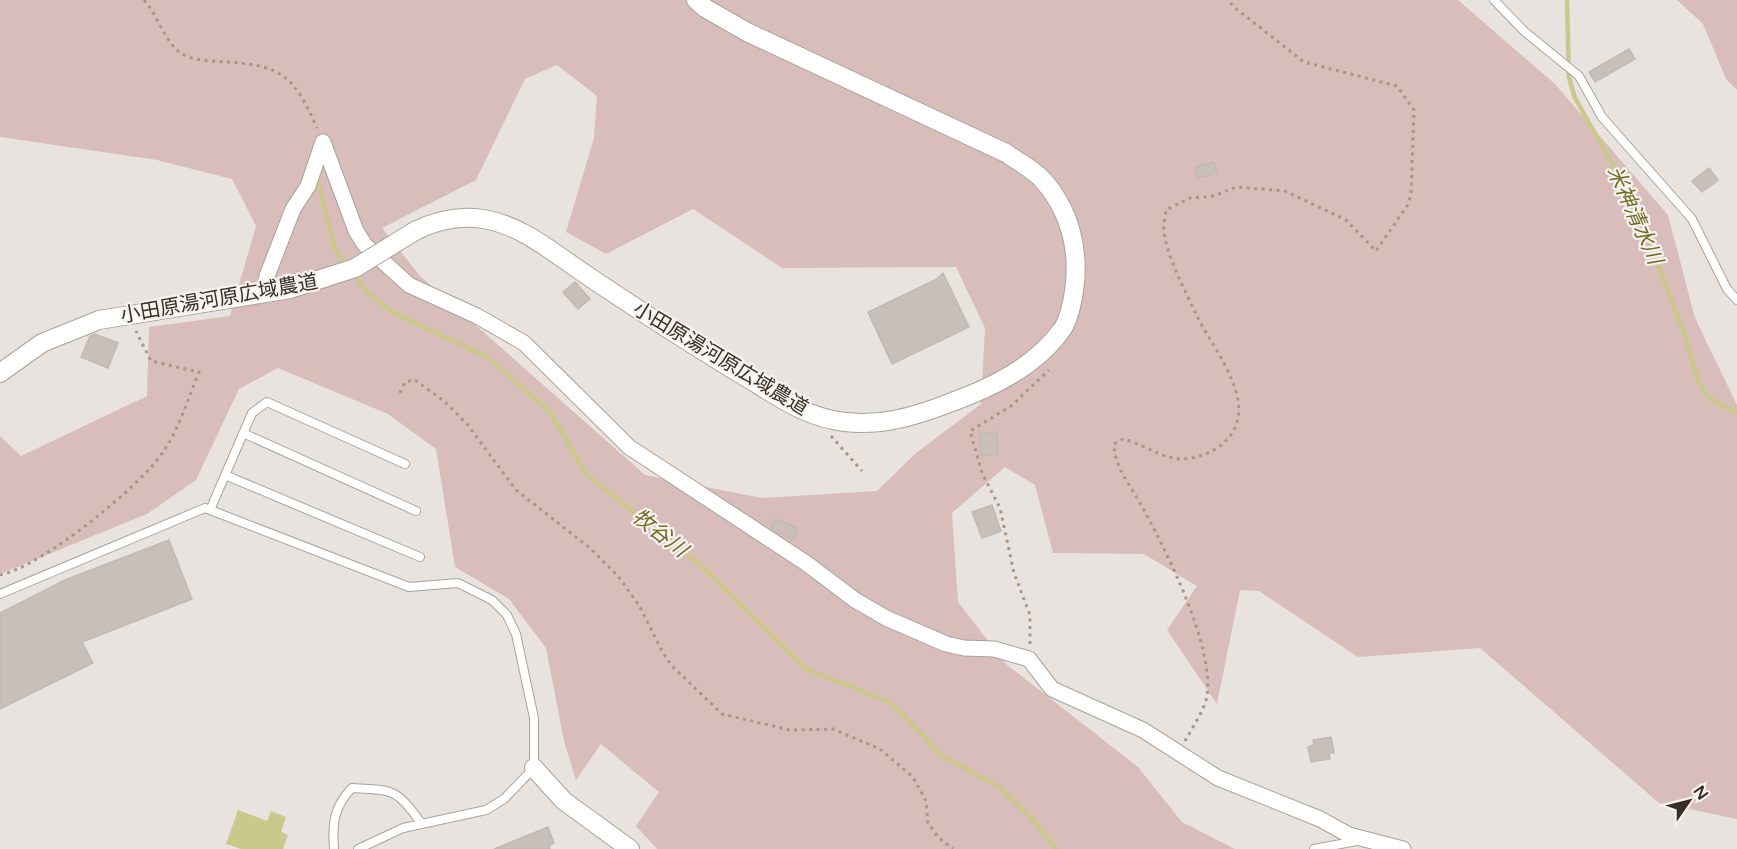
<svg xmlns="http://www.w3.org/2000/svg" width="1737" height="849" font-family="'Varela Round','Noto Sans JP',sans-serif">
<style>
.green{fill:#d9bdba;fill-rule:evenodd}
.water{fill:#cbc88c}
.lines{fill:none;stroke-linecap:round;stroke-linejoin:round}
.stream{stroke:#cbc88c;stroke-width:4.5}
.building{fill:#c7bfb8;stroke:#c2b9b3;stroke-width:1.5}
.service-casing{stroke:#a9a29c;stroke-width:10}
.minor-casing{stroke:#a9a29c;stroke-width:17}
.tertiary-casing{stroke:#a9a29c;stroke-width:20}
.path{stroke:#ab9683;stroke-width:3;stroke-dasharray:3 4.5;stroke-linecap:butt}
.service{stroke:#fff;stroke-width:8}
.minor{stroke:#fff;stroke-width:15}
.tertiary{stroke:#fff;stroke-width:18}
.tertiary-bridge-casing{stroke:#a9a29c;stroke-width:20;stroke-linecap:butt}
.tertiary-bridge{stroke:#fff;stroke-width:18}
.labels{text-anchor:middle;stroke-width:4.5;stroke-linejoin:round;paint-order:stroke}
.street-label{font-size:20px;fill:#382e22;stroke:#f6f2f0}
.water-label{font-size:21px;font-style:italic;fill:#6f6d22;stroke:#f6f2f0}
</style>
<rect width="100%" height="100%" fill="#e9e3e0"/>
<path class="green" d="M0,0H1458L1555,84L1668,215L1695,318L1737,405V819L1659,803L1480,648L1358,657L1259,591L1240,590L1217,704L1167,630L1197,586L1144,554L1053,553L1035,485L1005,467L952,513L958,602L1006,664L1138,767L1182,822L1235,849H657L636,826L659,792L601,744L576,780L564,741L546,648L509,599L455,567L436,449L388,414L278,368L239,389L196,480L147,514L0,574V436L21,456L147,396L149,327L230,316L256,226L232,179L157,160L0,137ZM557,65L597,96L594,138L566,232L606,254L693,209L782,268L956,267L985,328L981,404L916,453L877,491L762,498L645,475L420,276L382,228L476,180L525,79Z
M1677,0H1737V90L1726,79L1703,24Z"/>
<path class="water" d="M238,810L267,821L271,811L286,817L281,832L288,835L283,849H241L226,844Z"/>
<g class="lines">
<path class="stream" d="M1567,0L1569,78L1575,98L1634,202L1685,336L1699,384L1709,398L1737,413
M317,178L334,247L347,265
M354,275L364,289L392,312L487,357L550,412L586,474L700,565L806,669L887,701L905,716L940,755L999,787L1030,817L1056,849"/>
</g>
<path class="building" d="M1629,49L1635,59L1595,82L1589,72Z
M1214,162L1217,173L1198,178L1195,167Z
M1709,168L1718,180L1702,192L1692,181Z
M943,273L969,327L892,364L868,312L937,279Z
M575,282L590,299L578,309L563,292Z
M95,334L118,343L108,368L81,357L90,336Z
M997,432L998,454L981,456L979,433Z
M992,505L1001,531L982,538L972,512Z
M775,519L798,528L794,540L771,529Z
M169,540L192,599L82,642L93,663L0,709V613L65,580Z
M1331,737L1334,753H1329L1330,759L1311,762L1308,747L1314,745L1313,740Z
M548,827L554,843L549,846L550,849H494Z"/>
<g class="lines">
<g class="service-casing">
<path id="service" d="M1494,0L1524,31L1579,76L1602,117L1692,219L1727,289L1737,300
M243,433L416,511
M225,475L420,557
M210,510L252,413L267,402L405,464
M0,594L205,508L409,587L458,583L492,600L507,615L516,634L534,718V768L504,799L486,810L403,828L358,849
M334,849C332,824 334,806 352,788C395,790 396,789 422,824
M1314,849L1357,841"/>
</g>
<g class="minor-casing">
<path id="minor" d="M323,142L356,231L365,245L409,285L477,316L524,343L629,447L806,563L855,600L886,618L946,644L964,648L994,649L1029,659L1052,689L1143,730L1218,778L1320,819L1349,835L1403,849
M264,294L267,276L293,209L308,186L323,142"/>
</g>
<g class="tertiary-casing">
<path id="tertiary" d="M415,231C437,220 458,215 483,219C521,225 551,251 582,272C637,309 692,345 749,379C775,395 802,414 833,420C874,429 914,417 952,402C993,387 1034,367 1061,331C1069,321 1072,304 1074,291C1080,250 1070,209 1041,178C1031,168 1017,161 1006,153L747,32L705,8L696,0
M0,373L42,343L99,320L290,289
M534,768L564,801L630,849"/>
</g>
<path class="path" d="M144,0C159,16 165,45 184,55C196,61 212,61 225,62C282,65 294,76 317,128
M400,393L405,382L415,380L444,401L467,424L516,490L590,548L618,576L640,607L663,653L672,666L722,714L790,730L833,729L880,749L913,777L926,801L928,823L938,837L953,849
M831,436L862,471
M0,575C41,567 140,487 163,452C179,429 188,399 199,372L151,361L136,331
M1030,644V615L1014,573L1000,508L982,473L970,431L1011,406L1049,370
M1185,741C1192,728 1204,711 1207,696C1214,644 1165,548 1140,503C1130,485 1114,466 1114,444L1123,439C1140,443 1159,456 1174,458C1187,461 1203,456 1214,450C1269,416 1218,357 1198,318C1186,292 1169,262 1164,233C1163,226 1165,217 1166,210L1190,198L1214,196L1236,187L1285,191L1346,220L1376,251L1407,206L1411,195L1414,110L1397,86L1304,62L1234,7L1228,0"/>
<use href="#service" class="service"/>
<use href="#minor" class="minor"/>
<use href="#tertiary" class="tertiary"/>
<g class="tertiary-bridge-casing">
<path id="tertiary-bridge" d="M290,289L355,268L415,231"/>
</g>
<use href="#tertiary-bridge" class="tertiary-bridge"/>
</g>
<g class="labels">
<g class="street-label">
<text transform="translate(219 298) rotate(-10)" y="7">小田原湯河原広域農道</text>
<text transform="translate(721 358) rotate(31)" y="7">小田原湯河原広域農道</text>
</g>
<g class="water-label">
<text transform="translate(1635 215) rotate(66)" y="7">米神清水川</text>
<text transform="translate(660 533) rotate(38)" y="7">牧谷川</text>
</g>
</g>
<g transform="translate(1689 801) rotate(55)" stroke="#f6f2f0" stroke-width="4.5" paint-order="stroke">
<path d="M0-4.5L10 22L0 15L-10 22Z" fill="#382e22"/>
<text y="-9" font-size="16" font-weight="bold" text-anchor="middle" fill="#382e22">N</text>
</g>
</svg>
